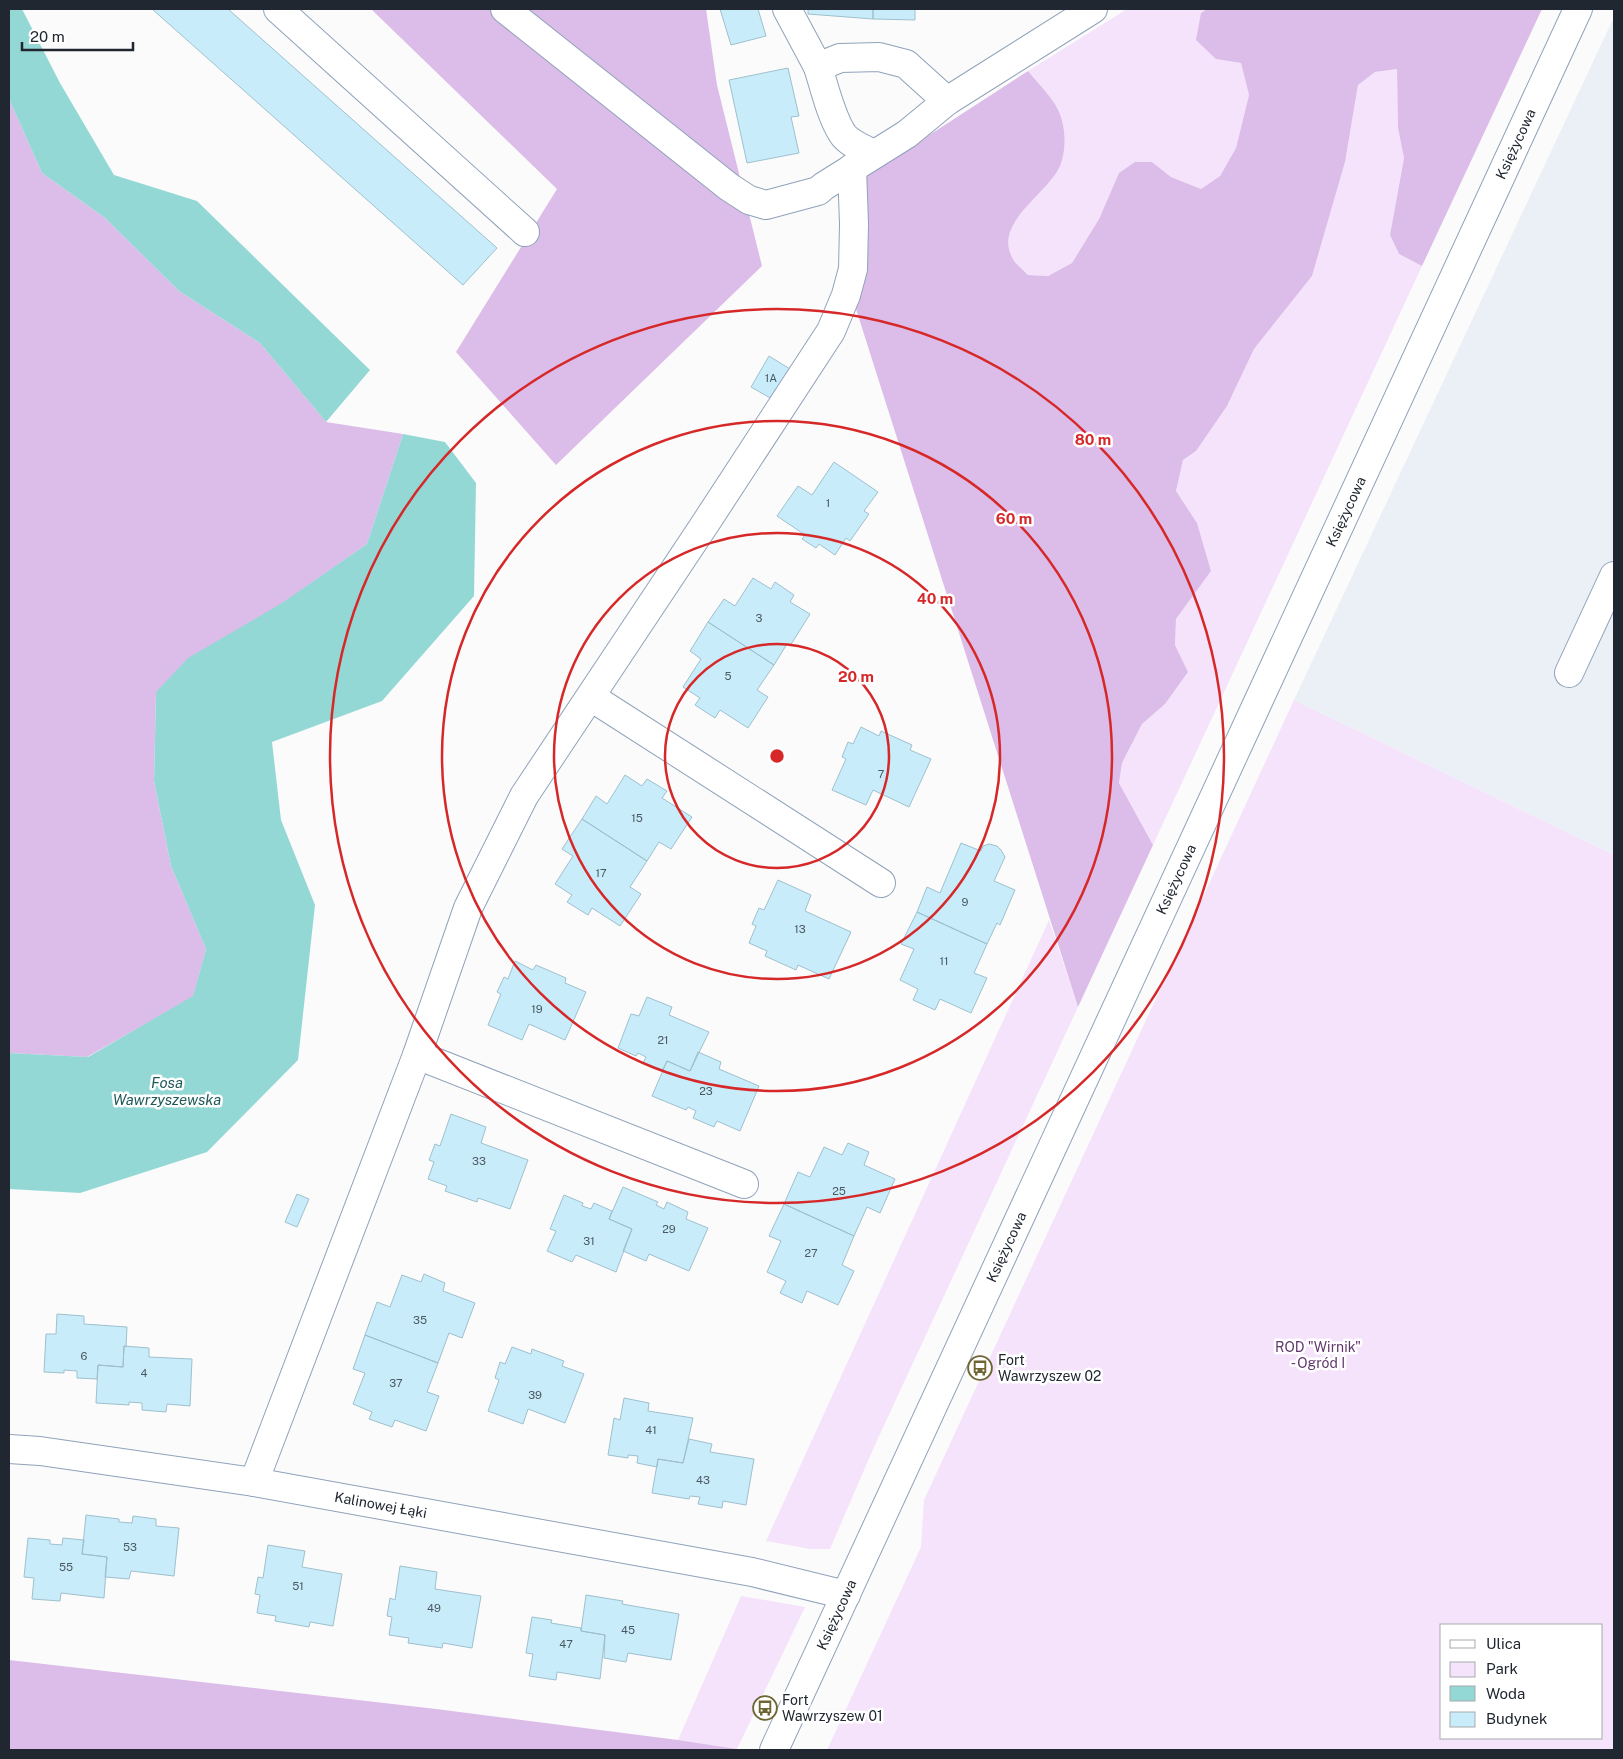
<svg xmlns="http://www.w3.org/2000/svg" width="1623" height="1759" font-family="'Public Sans',sans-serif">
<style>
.built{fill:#ebf0f6}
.green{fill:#f5e3fb;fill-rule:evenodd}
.forest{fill:#dcbce8}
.water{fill:#94d8d5}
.building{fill:#c9ecfa;stroke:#9ec0cd}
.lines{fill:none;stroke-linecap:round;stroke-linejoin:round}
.minor-casing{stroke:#90a2ba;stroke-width:30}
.minor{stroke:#fff;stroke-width:28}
.ring{fill:none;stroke:#d62828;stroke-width:2.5}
.labels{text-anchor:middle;stroke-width:5;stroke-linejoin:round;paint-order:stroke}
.number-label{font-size:11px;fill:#4a5862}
.street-label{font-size:14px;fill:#202730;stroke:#fff}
.park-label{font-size:14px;fill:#60386e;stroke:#fff}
.poi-label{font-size:14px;fill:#202730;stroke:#fff;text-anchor:start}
.water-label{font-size:15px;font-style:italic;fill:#1f5957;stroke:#fff}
.centre{fill:#d62828;stroke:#fff;stroke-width:2.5}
.ring-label{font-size:15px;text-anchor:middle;font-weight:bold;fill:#d62828;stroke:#fff;stroke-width:5;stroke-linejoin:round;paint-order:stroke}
</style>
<rect width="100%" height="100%" fill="#fbfbfb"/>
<path class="built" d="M1614,17V855L1294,700Z"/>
<path class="green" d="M1127,9H1207L1201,13L1216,59L1241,63L1249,95L1236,148L1220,176L1201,189L1171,177L1152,162L1119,173L1099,219L1072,263L1048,276L1029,275C1024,270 1016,265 1013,259C992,223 1047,194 1060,166C1066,151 1066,133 1061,117C1056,100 1039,85 1028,71Z
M1397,69L1398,128L1404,158L1390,235L1399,254L1422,266L1153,845L1119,783L1122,763L1142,724L1165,704L1188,672L1175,645L1176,619L1211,571L1197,523L1176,491L1183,460L1196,451L1227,406L1254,349L1312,276L1345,162L1358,85L1375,72Z
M1294,700L1614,855V1750H827L921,1547L924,1500ZM1442,1625H1602V1738H1442Z
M1049,920L1078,1007L874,1447L830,1549H810L766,1541Z
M741,1596L805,1607L737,1749L678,1740Z"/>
<path class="forest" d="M371,9H706L717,85L762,266L556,465L456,352L557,189Z
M1207,9H1542L1422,266L1399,254L1390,235L1404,158L1398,128L1397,69L1375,72L1358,85L1345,162L1312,276L1254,349L1227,406L1196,451L1183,460L1176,491L1197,523L1211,571L1176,619L1175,645L1188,672L1165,704L1142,724L1122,763L1119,783L1153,845L1078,1007L856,309L866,270L863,178L1028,71C1039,85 1056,100 1061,117C1066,133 1066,151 1060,166C1047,195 992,223 1013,259C1016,265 1024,270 1028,275L1048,276L1072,263L1099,219L1119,173L1135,162H1152L1171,177L1201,189L1220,176L1236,148L1249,95L1241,63L1216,59L1196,40L1201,13Z
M9,99L42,173L105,218L179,291L260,343L326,422L403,434L367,544L156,692L154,781L171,866L206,949L193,997L87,1057L9,1053Z
M9,1660L436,1709L678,1740L737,1749L9,1750Z"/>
<path class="water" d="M9,9H22L60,83L114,175L197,201L370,370L326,422L260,343L179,291L105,218L42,173L9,99Z
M403,434L445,442L476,483L474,596L382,701L272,742L281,820L315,905L298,1060L207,1152L80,1193L9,1189V1053L88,1057L193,996L206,949L171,866L154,781L156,692L188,658L282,603L367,544Z"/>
<path class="building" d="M152,9H228L497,248L463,285Z
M720,9H758L766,36L731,45Z
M808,9H873V19L808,14Z
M873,9H915V20L873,19Z
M788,68L799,116L791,117L799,153L747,163L729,80Z
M769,356L790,369L772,399L751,387Z
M834,462L878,492L864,511L869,514L850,541L846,538L835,555L819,544L816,548L802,539L805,535L777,516L798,486L812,495Z
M753,578L771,589L775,582L794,595L790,602L810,614L790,646L787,644L774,665L708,622L724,599L735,606Z
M708,622L774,665L757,690L768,697L748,728L720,710L715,718L695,705L700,698L683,687L701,659L690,651Z
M861,727L879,736L881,731L912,745L910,750L931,759L909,807L873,790L866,805L832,790L846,759L842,757L848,742L853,744Z
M625,775L642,786L647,779L667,791L662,798L692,817L671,849L659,842L647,861L582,819L596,796L607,804Z
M582,819L647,861L630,887L641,894L620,926L592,908L588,915L567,902L572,895L555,884L573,856L562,849Z
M961,843L981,851L983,846L989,844L997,846L1001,850L1005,857L994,881L1015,890L1000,925L997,923L987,944L917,912L927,887L940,893Z
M778,880L811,895L805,911L851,932L829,979L798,965L796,970L765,956L767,951L749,943L756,926L752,924L759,908L764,910Z
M917,912L987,944L974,973L987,978L971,1013L940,999L935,1010L913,1000L918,989L900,980L914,949L901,944Z
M515,961L533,970L536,965L566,978L565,983L586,992L565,1040L529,1024L522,1040L488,1025L501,994L497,992L504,977L508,979Z
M647,997L672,1007L669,1015L709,1032L690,1071L667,1061L662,1071L643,1063L646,1057L638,1053L636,1056L618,1048L631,1014L639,1016Z
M698,1052L721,1062L719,1069L759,1086L740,1131L717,1121L714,1127L693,1118L696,1111L688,1107L686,1110L652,1096L667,1061L690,1071Z
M451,1114L486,1127L481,1143L528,1160L510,1209L478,1198L477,1202L445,1191L447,1186L428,1179L434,1162L429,1160L435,1144L440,1146Z
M848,1143L869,1152L864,1165L895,1179L880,1213L867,1207L854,1236L784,1204L798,1172L810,1177L824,1147L842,1155Z
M623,1187L658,1202L656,1205L664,1209L667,1202L688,1212L686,1219L708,1228L689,1271L649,1254L646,1261L623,1251L632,1229L609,1219Z
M297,1194L309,1199L297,1227L285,1222Z
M564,1195L583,1203L582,1206L591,1209L594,1203L612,1211L609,1219L632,1229L616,1272L576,1255L572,1262L547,1251L556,1231L550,1229Z
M784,1204L854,1236L842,1265L854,1271L838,1305L807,1291L802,1303L780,1293L786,1281L767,1272L781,1241L769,1236Z
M424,1274L445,1283L443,1291L475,1303L462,1338L449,1333L438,1363L365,1335L377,1302L390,1307L402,1275L421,1282Z
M57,1314L84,1316V1324L127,1327L126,1347L124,1346L123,1367L98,1365L97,1379L77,1378V1371L64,1370V1373L44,1372L46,1334H56Z
M365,1335L438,1363L427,1392L439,1396L426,1431L395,1420L392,1427L369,1419L372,1412L353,1404L365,1373L353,1369Z
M124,1346L149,1348V1357L192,1359L190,1406L167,1404L166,1412L142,1410V1403L129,1402V1405L96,1403L98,1365L123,1367Z
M512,1347L531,1354L532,1349L564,1361L562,1366L584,1374L565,1423L528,1409L523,1424L488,1411L499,1380L495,1378L500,1362L505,1364Z
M624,1398L649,1403L648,1411L693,1418L683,1463L658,1459L657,1467L637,1463L638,1456L628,1455V1458L608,1455L614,1418L620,1420Z
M689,1439L712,1444L710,1452L754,1459L746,1505L723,1501L722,1508L698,1504L700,1497L690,1496L689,1499L652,1493L658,1459L683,1463Z
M86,1515L119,1519V1522L132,1523L133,1516L156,1519V1526L179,1528L174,1576L131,1571L129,1579L105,1577L107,1557L82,1554Z
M28,1538L50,1540V1544L62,1545L63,1538L84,1540L82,1554L107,1557L104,1598L61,1593L60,1601L32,1599L34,1578L24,1577Z
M268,1545L305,1551L302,1567L342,1574L333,1626L310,1622L309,1627L275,1621L276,1616L257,1613L260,1595L255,1594L258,1577L263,1578Z
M400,1566L437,1572L435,1589L481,1596L472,1648L443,1643L442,1648L408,1643L409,1638L389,1635L392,1617L387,1616L390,1598L395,1600Z
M586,1595L623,1601L622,1604L679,1614L671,1660L628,1653L626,1662L604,1658L605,1635L581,1631Z
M532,1617L552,1620L551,1623L581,1628V1631L605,1635L600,1679L557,1672L556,1680L529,1676L533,1654L526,1653Z"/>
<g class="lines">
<g class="minor-casing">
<g id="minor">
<path d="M278,9L525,232"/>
<path d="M505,9L729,187L749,200L766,205L818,191L824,186L907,134L947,101L1093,9"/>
<path d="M787,9L818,67"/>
<path d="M874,154C864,149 848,143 842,133C831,116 824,86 818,67L840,58L879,57L906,64L947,101"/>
<path d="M1569,673L1614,576"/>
<path d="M591,697L881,883"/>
<path d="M417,1055L744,1184"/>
<path id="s1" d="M9,1449L40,1451L254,1482L752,1572L846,1595"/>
<path d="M254,1482L417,1055L468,908L524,796L705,524L831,331L846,295L853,269L854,224L852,168"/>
<path id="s2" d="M774,1750L1578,9"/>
</g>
</g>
<use href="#minor" class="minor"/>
</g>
<g class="ring">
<circle cx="777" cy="756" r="112"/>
<circle cx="777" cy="756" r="223"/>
<circle cx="777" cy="756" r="335"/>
<circle cx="777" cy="756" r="447"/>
</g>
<defs>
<g id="bus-ring" transform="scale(1.25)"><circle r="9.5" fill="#fff" stroke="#6e6532" stroke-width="1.5"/><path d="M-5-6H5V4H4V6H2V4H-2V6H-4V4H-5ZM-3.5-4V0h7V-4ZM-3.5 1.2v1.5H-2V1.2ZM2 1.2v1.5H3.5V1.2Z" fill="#6e6532"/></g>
</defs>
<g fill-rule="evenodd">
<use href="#bus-ring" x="980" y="1368"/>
<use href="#bus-ring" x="765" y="1708"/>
</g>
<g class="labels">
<g class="number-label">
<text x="771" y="382">1A</text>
<text x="828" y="507">1</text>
<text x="759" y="622">3</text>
<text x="728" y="680">5</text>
<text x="881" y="778">7</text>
<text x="637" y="822">15</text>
<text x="601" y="877">17</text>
<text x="965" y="906">9</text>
<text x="800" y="933">13</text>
<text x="944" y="965">11</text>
<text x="537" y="1013">19</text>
<text x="663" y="1044">21</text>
<text x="706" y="1095">23</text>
<text x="479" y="1165">33</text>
<text x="839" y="1195">25</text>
<text x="669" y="1233">29</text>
<text x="589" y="1245">31</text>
<text x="811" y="1257">27</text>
<text x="420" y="1324">35</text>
<text x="84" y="1360">6</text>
<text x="144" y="1377">4</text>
<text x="396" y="1387">37</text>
<text x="535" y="1399">39</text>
<text x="651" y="1434">41</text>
<text x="703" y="1484">43</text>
<text x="130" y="1551">53</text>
<text x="66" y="1571">55</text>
<text x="298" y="1590">51</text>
<text x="434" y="1612">49</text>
<text x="628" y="1634">45</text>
<text x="566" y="1648">47</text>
</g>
<g class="street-label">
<text dy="5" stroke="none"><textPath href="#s2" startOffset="1769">Księżycowa</textPath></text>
<text dy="5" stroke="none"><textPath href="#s2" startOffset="1364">Księżycowa</textPath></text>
<text dy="5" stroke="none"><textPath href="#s2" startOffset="959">Księżycowa</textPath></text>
<text dy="5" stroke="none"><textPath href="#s2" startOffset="554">Księżycowa</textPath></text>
<text dy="5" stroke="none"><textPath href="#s1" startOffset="376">Kalinowej Łąki</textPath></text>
<text dy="5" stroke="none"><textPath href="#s2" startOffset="149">Księżycowa</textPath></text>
</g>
<g class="park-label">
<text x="1318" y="1352">ROD "Wirnik"<tspan x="1318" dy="16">- Ogród I</tspan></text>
</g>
<g class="poi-label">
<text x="998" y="1365">Fort<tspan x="998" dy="16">Wawrzyszew 02</tspan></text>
<text x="782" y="1705">Fort<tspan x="782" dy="16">Wawrzyszew 01</tspan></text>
</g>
<g class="water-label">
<text x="167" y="1088">Fosa<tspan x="167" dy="17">Wawrzyszewska</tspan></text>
</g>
</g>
<circle cx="777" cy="756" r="8" class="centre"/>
<g class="ring-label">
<text x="1093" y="445">80 m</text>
<text x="1014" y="524">60 m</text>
<text x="935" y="604">40 m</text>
<text x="856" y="682">20 m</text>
</g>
<rect width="1623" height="1759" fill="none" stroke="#202730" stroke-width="20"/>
<rect x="1440" y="1624" width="162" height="115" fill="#ffffff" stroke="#a6a9ac"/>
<rect x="1450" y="1640" width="25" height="8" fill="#ffffff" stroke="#a6a9ac"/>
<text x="1486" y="1649" font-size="15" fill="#202730">Ulica</text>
<rect x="1450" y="1662" width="25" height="15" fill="#f5e3fb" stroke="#a6a9ac"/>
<text x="1486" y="1674" font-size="15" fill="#202730">Park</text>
<rect x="1450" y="1686" width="25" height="15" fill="#94d8d5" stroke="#a6a9ac"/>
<text x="1486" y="1699" font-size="15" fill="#202730">Woda</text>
<rect x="1450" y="1712" width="25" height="15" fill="#c9ecfa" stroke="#a6a9ac"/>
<text x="1486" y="1724" font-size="15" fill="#202730">Budynek</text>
<path d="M22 42v8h111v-8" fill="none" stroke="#202730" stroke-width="2.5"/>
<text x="30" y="42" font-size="15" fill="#202730" stroke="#ffffff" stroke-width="4" paint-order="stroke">20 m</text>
</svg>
